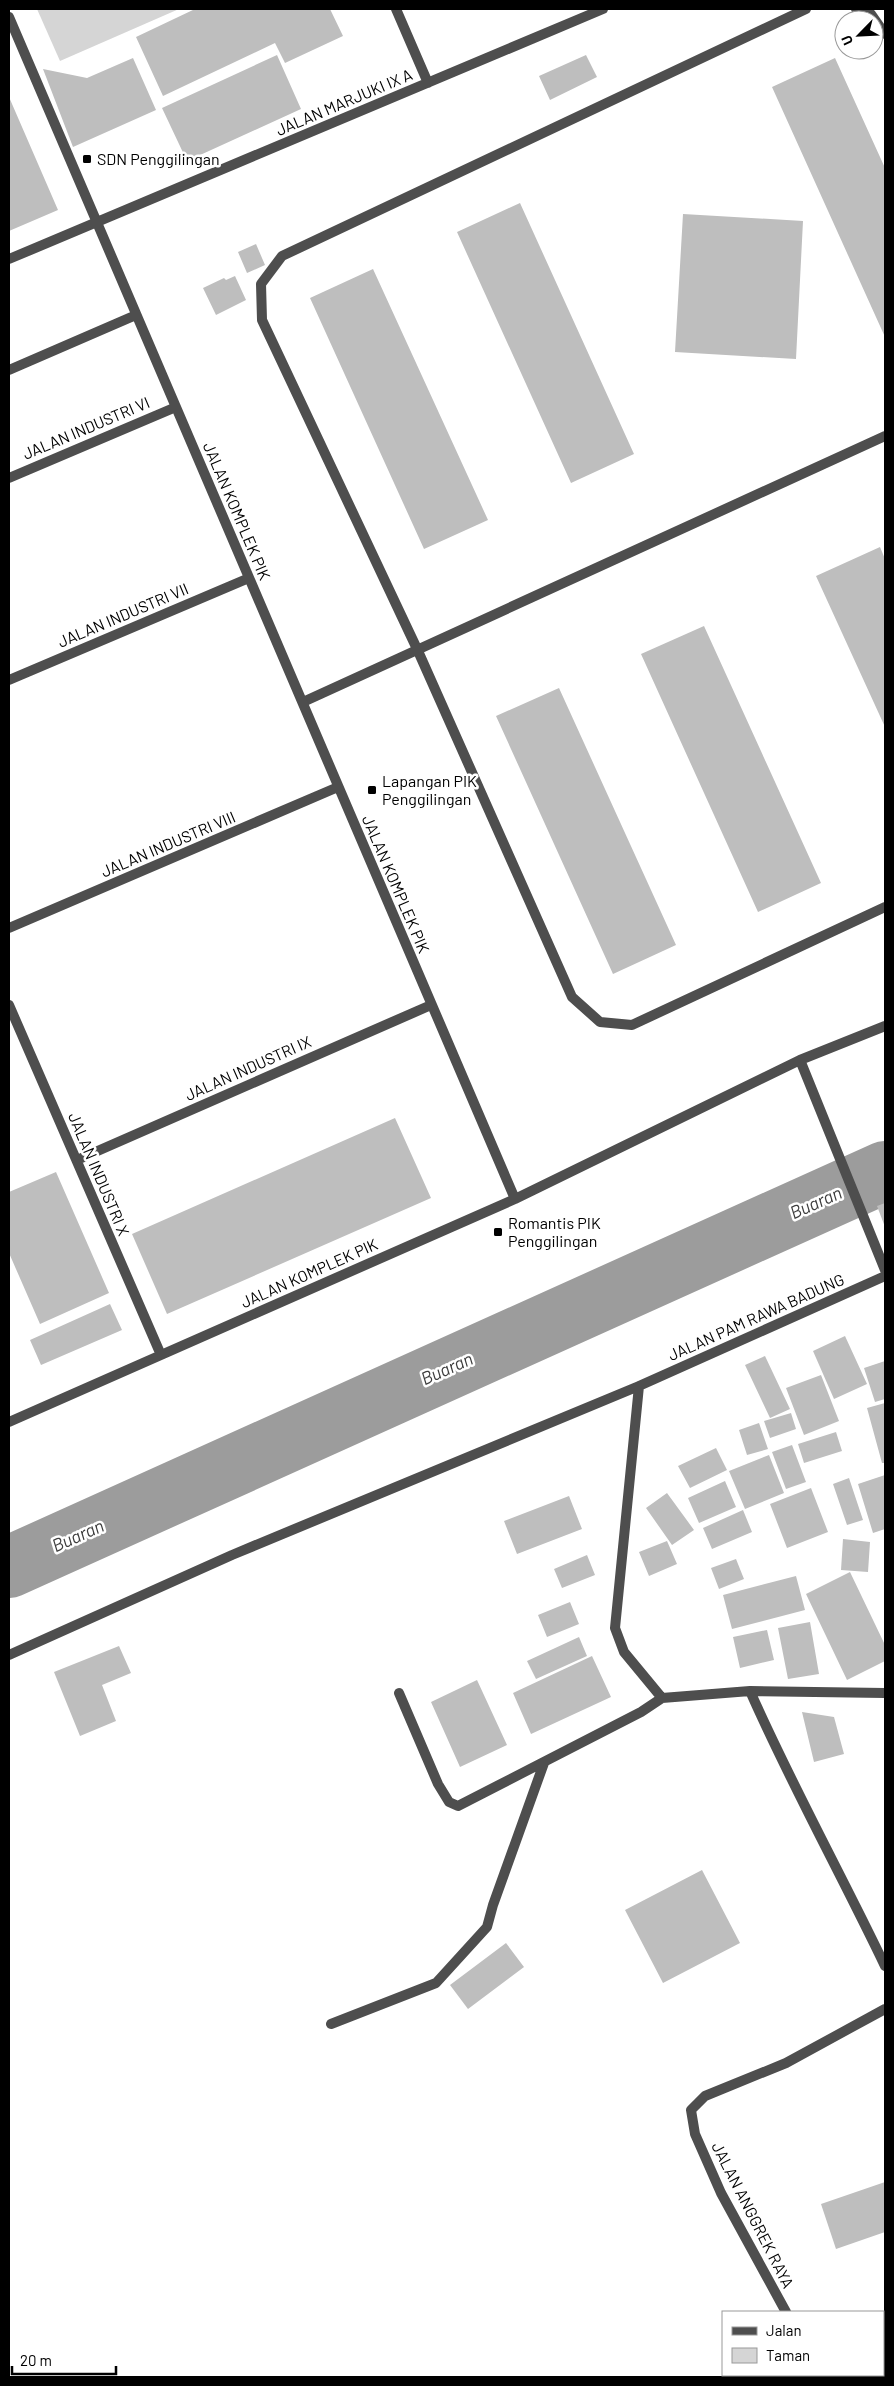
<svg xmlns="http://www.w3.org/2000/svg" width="894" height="2386" font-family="Barlow,sans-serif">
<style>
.green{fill:#d5d5d5}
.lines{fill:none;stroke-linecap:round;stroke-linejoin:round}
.river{stroke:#9c9c9c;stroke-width:62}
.building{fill:#bebebe}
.service{stroke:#4e4e4e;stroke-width:10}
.minor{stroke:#4e4e4e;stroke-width:10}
.poi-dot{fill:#000;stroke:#fff;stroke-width:2}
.labels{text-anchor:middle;stroke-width:5;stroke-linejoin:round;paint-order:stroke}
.street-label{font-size:16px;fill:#000;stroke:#fff}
.poi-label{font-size:16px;fill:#000;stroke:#fff;text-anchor:start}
.water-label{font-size:18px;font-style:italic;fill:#3d3d3d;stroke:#fff}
</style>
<rect width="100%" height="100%" fill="#fff"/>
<path class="green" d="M37,9H179L60,61Z"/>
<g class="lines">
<path class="river" d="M9,1567L885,1172"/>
</g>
<path class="building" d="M195,9H330L343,36L285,63L275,43L163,96L136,37Z
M277,55L301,109L187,161L162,108Z
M586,55L597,77L550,100L539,76Z
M133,58L156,110L73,147L43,69L87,78Z
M835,58L885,168V337L772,87Z
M9,97L58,210L9,231Z
M520,203L634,454L571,483L457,232Z
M683,214L803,221L796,359L675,352Z
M256,244L265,265L247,273L238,252Z
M373,269L488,520L424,549L310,298Z
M235,276L246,300L216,315L203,288L224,278L226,280Z
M880,547L885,559V727L816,576Z
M704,626L821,883L758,912L641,654Z
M559,688L676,945L613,974L496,716Z
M395,1118L431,1198L167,1314L132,1234Z
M56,1172L109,1293L40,1324L9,1253V1192Z
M885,1203V1227L877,1206Z
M110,1304L122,1330L41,1365L30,1340Z
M845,1336L867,1384L834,1399L813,1351Z
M765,1356L790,1409L770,1418L745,1365Z
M885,1361V1399L875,1402L864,1368Z
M821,1375L839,1421L804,1435L786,1388Z
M885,1403V1463H882L867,1408Z
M791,1413L796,1429L770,1438L764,1421Z
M759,1423L768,1449L747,1455L739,1430Z
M836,1432L842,1451L804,1463L798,1444Z
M792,1445L806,1482L786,1489L772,1452Z
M716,1448L727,1470L690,1488L678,1466Z
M769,1455L784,1493L745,1509L729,1471Z
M885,1475V1529L873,1533L858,1484Z
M849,1478L863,1520L847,1525L833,1484Z
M725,1481L736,1507L699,1523L688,1498Z
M811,1488L828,1532L787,1548L770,1504Z
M667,1493L694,1530L672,1545L646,1508Z
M569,1496L582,1529L517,1554L504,1521Z
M743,1510L752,1532L712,1549L703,1528Z
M843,1539L870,1542L868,1572L841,1570Z
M667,1541L677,1564L649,1576L639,1552Z
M587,1555L595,1575L562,1588L554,1569Z
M736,1559L744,1579L719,1589L711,1568Z
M850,1572L885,1645V1661L847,1680L806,1594Z
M796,1576L805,1610L732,1629L723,1595Z
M570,1602L579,1624L547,1637L538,1615Z
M810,1622L819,1674L788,1679L778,1628Z
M767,1630L774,1660L740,1668L733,1637Z
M579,1637L587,1656L536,1679L527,1661Z
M119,1646L131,1673L102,1685L116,1721L80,1736L54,1672Z
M592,1656L611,1697L531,1734L513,1693Z
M477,1680L507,1745L460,1767L431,1702Z
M802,1712L834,1717L844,1754L814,1762Z
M702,1870L740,1943L663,1983L625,1910Z
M506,1943L524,1967L468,2009L450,1985Z
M885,2182V2232L836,2249L821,2204Z"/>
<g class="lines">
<path class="service" d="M806,9L282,256L261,284L262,320L418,651L572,997L600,1022L632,1025L885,907
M856,9L871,14L885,34
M303,702L885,436"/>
<path class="minor" d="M396,9L428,83
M9,17L515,1199
M9,259L603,9
M9,370L136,315
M9,478L176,407
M9,680L249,578
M9,928L338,787
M9,1005L161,1355
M800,1060L885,1270
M77,1160L431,1005
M639,1386L615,1628L624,1652L662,1698
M9,1422L515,1199L800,1060L885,1026
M9,1655L232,1555L639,1386L885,1276
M750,1691C791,1784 841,1874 885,1966
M399,1693L438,1784L449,1802L458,1806L641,1712L662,1698L750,1691L885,1693
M331,2024L436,1983L487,1927L493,1905L544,1763
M786,2312L721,2193L695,2134L691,2110L705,2096L786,2063L885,2009
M818,2375L819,2377"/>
</g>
<g class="poi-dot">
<rect x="82" y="154" width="10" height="10" rx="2.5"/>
<rect x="367" y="785" width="10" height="10" rx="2.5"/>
<rect x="493" y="1227" width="10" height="10" rx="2.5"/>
</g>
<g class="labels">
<g class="street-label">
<text transform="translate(344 102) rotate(-23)" y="6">JALAN MARJUKI IX A</text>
<text transform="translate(86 428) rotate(-23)" y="6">JALAN INDUSTRI VI</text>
<text transform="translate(237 511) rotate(67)" y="6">JALAN KOMPLEK PIK</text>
<text transform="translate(123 615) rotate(-23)" y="6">JALAN INDUSTRI VII</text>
<text transform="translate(168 844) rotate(-23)" y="6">JALAN INDUSTRI VIII</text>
<text transform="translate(396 884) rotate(67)" y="6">JALAN KOMPLEK PIK</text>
<text transform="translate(248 1068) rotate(-24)" y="6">JALAN INDUSTRI IX</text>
<text transform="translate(99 1174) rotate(67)" y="6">JALAN INDUSTRI X</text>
<text transform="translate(309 1273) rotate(-24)" y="6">JALAN KOMPLEK PIK</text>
<text transform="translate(756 1317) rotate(-24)" y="6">JALAN PAM RAWA BADUNG</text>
<text transform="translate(753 2215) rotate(63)" y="6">JALAN ANGGREK RAYA</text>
</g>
<g class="poi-label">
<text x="97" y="165">SDN Penggilingan</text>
<text x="382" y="787">Lapangan PIK<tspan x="382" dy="18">Penggilingan</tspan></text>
<text x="508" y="1229">Romantis PIK<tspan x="508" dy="18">Penggilingan</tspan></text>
</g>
<g class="water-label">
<text transform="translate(816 1203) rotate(-24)" y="6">Buaran</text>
<text transform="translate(447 1369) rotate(-24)" y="6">Buaran</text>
<text transform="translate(78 1536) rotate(-24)" y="6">Buaran</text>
</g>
</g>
<rect width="894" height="2386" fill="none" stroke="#000000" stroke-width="20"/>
<rect x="722" y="2311" width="162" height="65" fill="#ffffff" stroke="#999999"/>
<rect x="732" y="2327" width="25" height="8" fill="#4e4e4e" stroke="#999999"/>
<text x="766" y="2336" font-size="15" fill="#000000">Jalan</text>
<rect x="732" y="2348" width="25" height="15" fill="#d5d5d5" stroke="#999999"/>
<text x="766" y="2361" font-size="15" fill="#000000">Taman</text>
<g transform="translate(859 35) rotate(246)"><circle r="24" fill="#ffffff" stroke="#999999"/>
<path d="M0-4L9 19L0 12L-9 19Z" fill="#000000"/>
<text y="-8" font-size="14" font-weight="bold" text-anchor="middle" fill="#000000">U</text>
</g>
<path d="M12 2366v8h104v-8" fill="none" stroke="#000000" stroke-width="2.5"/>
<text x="20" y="2366" font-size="15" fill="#000000" stroke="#ffffff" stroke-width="4" paint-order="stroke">20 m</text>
</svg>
